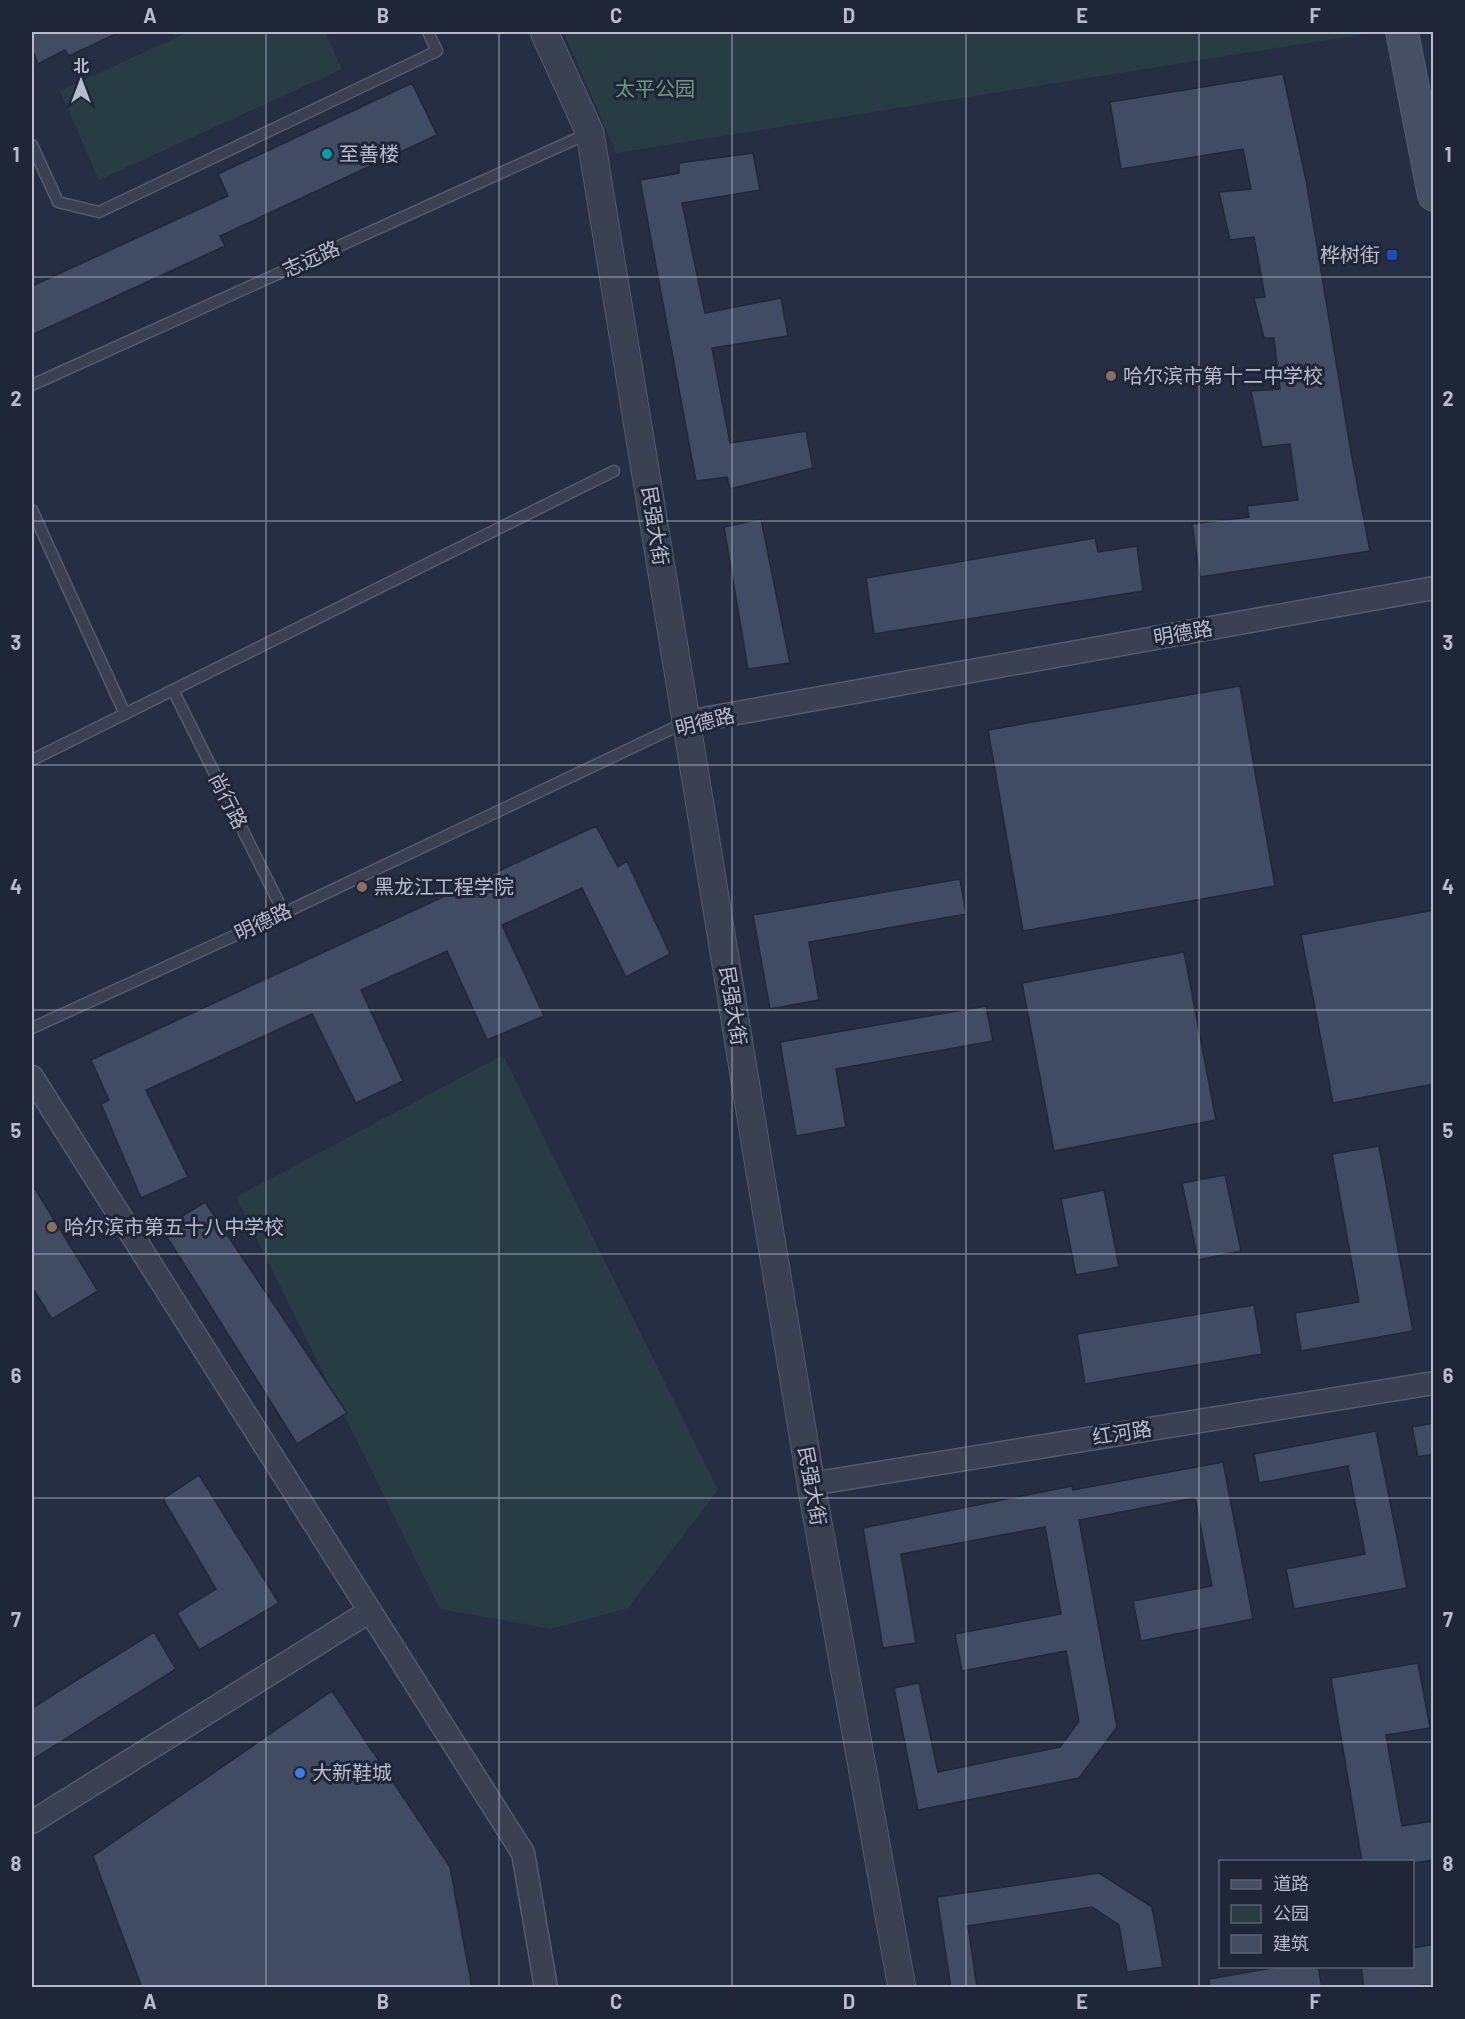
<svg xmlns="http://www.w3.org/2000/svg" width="1465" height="2019" font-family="Barlow,'Noto Sans SC',sans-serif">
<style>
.green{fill:#273d43}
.building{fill:#414b62;stroke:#202839;stroke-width:1.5}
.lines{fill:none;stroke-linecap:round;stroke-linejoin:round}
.service-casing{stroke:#545c6c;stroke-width:13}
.minor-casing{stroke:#545c6c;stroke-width:25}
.tertiary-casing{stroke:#545c6c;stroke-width:29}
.secondary-casing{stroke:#545c6c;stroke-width:34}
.service{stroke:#394152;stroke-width:10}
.minor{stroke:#394152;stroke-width:22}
.tertiary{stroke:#394152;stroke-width:27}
.secondary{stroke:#474f65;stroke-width:32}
.grid{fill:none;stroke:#b6bccc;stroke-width:1.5;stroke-opacity:0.55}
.culture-dot{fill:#0f9aa8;stroke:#1e2637;stroke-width:2}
.transit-dot{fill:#1a4fb4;stroke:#1e2637;stroke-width:2}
.education-dot{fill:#8d6e63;stroke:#1e2637;stroke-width:2}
.shop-dot{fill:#3f7fe0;stroke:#1e2637;stroke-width:2}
.labels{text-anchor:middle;stroke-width:6;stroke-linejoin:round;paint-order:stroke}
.park-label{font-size:20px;fill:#6c9e7d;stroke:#1e2637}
.poi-label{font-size:20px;fill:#b6bccc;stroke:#1e2637;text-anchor:start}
.street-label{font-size:20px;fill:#b6bccc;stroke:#1e2637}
.neatline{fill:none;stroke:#b6bccc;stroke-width:2}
.grid-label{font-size:20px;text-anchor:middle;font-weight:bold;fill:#b6bccc}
</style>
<rect width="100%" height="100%" fill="#252e42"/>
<path class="green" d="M188,32H325L342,69L99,180L60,91Z
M564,32H1371V33L616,153Z
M503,1055L718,1490L628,1608L551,1629L440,1609L236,1197Z"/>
<path class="building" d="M32,32H120L69,56L65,50L38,64L32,49Z
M1283,74L1306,180L1351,452L1370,551L1200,577L1192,524L1249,517L1247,506L1298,500L1290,444L1262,447L1251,391L1280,389L1274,338H1264L1254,298L1265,297L1254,237L1230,240L1219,192L1251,189L1243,149L1121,169L1110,102Z
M412,83L437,135L220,236L225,246L32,335V286L228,196L218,174Z
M753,153L760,190L682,203L705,313L781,298L788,336L712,348L730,443L806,431L813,468L730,489L727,477L696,481L640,180L679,173V163Z
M761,519L790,663L748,669L724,527Z
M1095,538L1098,552L1137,546L1143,591L874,634L866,578Z
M1240,686L1275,886L1023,931L988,730Z
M596,826L618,867L627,861L670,954L626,977L582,888L502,925L544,1016L487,1040L447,951L361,990L403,1081L356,1103L312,1014L146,1090L188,1177L141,1198L101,1104L109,1100L91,1060Z
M960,879L966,914L809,942L819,1000L770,1009L753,915Z
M1434,910V1084L1333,1103L1301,935Z
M1184,952L1216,1120L1054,1151L1022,983Z
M986,1006L993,1041L836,1069L846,1127L796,1136L780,1042Z
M1379,1146L1413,1331L1301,1351L1295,1313L1359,1302L1332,1154Z
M1225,1175L1241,1251L1198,1260L1182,1183Z
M32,1184L98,1291L52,1319L32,1287Z
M1104,1190L1119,1267L1076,1275L1061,1199Z
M205,1202L347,1413L297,1444L162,1229Z
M1254,1305L1262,1354L1085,1384L1077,1334Z
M1434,1423V1454L1418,1457L1412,1427Z
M1376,1431L1407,1588L1294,1609L1286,1569L1365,1554L1348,1466L1259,1483L1254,1454Z
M1223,1462L1253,1619L1141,1641L1133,1601L1212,1586L1195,1498L1079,1520L1117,1727L1079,1778L918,1810L894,1688L919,1683L938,1772L1060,1747L1079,1721L1066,1651L962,1671L955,1634L1061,1614L1045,1527L901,1554L916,1643L883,1648L863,1528L1072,1486L1073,1490Z
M199,1475L279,1603L199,1650L177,1613L216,1589L163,1499Z
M154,1632L176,1669L32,1760V1708Z
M1418,1663L1430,1728L1386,1735L1402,1826L1434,1821V1860L1413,1863L1362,1862L1331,1678Z
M332,1691L450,1867L472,1988H142L93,1856Z
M1099,1873L1152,1907L1163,1967L1127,1972L1119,1925L1092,1907L968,1926L977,1988H951L937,1897Z
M1434,1944V1985L1364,1988L1361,1966H1413V1948Z
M1284,1966H1318L1322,1988H1210L1209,1979Z"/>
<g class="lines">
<g class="service-casing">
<path id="service" d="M32,145L58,202L99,212L437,51L428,32
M32,385L589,133
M32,510L125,714
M173,690L284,913
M32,760L614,471
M32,1028L284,913L686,722"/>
</g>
<g class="minor-casing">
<path id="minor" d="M687,722L1434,588
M32,1077L523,1853L546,1988
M811,1484L1434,1383
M32,1822L370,1611"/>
</g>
<g class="tertiary-casing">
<path id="tertiary" d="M544,32L590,133L811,1484L902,1988"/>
</g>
<g class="secondary-casing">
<path id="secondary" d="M1402,32L1434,195"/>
</g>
<use href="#service" class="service"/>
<use href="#minor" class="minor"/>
<use href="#tertiary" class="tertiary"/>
<use href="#secondary" class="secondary"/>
</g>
<path class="grid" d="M266,32V1988M499,32V1988M732,32V1988M966,32V1988M1199,32V1988M32,277H1434M32,521H1434M32,765H1434M32,1010H1434M32,1254H1434M32,1498H1434M32,1742H1434"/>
<circle class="culture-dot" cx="327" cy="154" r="6"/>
<rect class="transit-dot" x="1386" y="249" width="12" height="12" rx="3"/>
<g class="education-dot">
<circle cx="1111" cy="376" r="6"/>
<circle cx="362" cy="887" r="6"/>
<circle cx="52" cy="1227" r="6"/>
</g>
<circle class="shop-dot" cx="300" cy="1773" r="6"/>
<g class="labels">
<g class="park-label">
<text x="655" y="96">太平公园</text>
</g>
<g class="poi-label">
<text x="339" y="161">至善楼</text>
<text x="1380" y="262" text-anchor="end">桦树街</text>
<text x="1123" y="383">哈尔滨市第十二中学校</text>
<text x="374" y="894">黑龙江工程学院</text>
<text x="64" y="1234">哈尔滨市第五十八中学校</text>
<text x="312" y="1780">大新鞋城</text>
</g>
<g class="street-label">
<text transform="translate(311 259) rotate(-24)" y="7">志远路</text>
<text transform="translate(655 526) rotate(81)" y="7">民强大街</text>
<text transform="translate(1183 633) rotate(-10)" y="7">明德路</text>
<text transform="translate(705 722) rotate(-14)" y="7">明德路</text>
<text transform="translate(228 801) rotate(63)" y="7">尚行路</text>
<text transform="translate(263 922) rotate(-25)" y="7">明德路</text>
<text transform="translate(733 1006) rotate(81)" y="7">民强大街</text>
<text transform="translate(1122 1433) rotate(-9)" y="7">红河路</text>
<text transform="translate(812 1486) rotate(80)" y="7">民强大街</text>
</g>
</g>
<rect width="1465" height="2019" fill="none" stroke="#1e2637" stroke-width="66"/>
<rect x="1219" y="1860" width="195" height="108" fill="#1e2637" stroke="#5b6273" stroke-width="1.5"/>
<rect x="1231" y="1880" width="30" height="9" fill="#474f65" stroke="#5b6273" stroke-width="1.5"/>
<text x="1273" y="1890" font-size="18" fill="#b6bccc">道路</text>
<rect x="1231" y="1905" width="30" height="18" fill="#273d43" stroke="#5b6273" stroke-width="1.5"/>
<text x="1273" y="1920" font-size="18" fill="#b6bccc">公园</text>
<rect x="1231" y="1935" width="30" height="18" fill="#414b62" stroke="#5b6273" stroke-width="1.5"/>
<text x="1273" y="1950" font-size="18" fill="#b6bccc">建筑</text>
<g transform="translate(81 81)" stroke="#1e2637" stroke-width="4.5" paint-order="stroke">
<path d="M0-4.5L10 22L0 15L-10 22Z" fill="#b6bccc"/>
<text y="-9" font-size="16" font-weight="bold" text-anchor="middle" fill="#b6bccc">北</text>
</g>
<rect x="33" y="33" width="1399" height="1953" class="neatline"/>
<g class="grid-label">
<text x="150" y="23">A</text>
<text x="383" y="23">B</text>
<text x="616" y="23">C</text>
<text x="849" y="23">D</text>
<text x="1082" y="23">E</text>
<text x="1315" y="23">F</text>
<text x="16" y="162">1</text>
<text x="1448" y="162">1</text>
<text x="16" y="406">2</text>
<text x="1448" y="406">2</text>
<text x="16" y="650">3</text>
<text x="1448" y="650">3</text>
<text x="16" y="894">4</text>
<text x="1448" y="894">4</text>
<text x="16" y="1138">5</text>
<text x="1448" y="1138">5</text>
<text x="16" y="1383">6</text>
<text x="1448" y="1383">6</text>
<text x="16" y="1627">7</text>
<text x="1448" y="1627">7</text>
<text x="16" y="1871">8</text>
<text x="1448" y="1871">8</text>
<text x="150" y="2009">A</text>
<text x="383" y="2009">B</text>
<text x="616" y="2009">C</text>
<text x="849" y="2009">D</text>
<text x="1082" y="2009">E</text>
<text x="1315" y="2009">F</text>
</g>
</svg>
